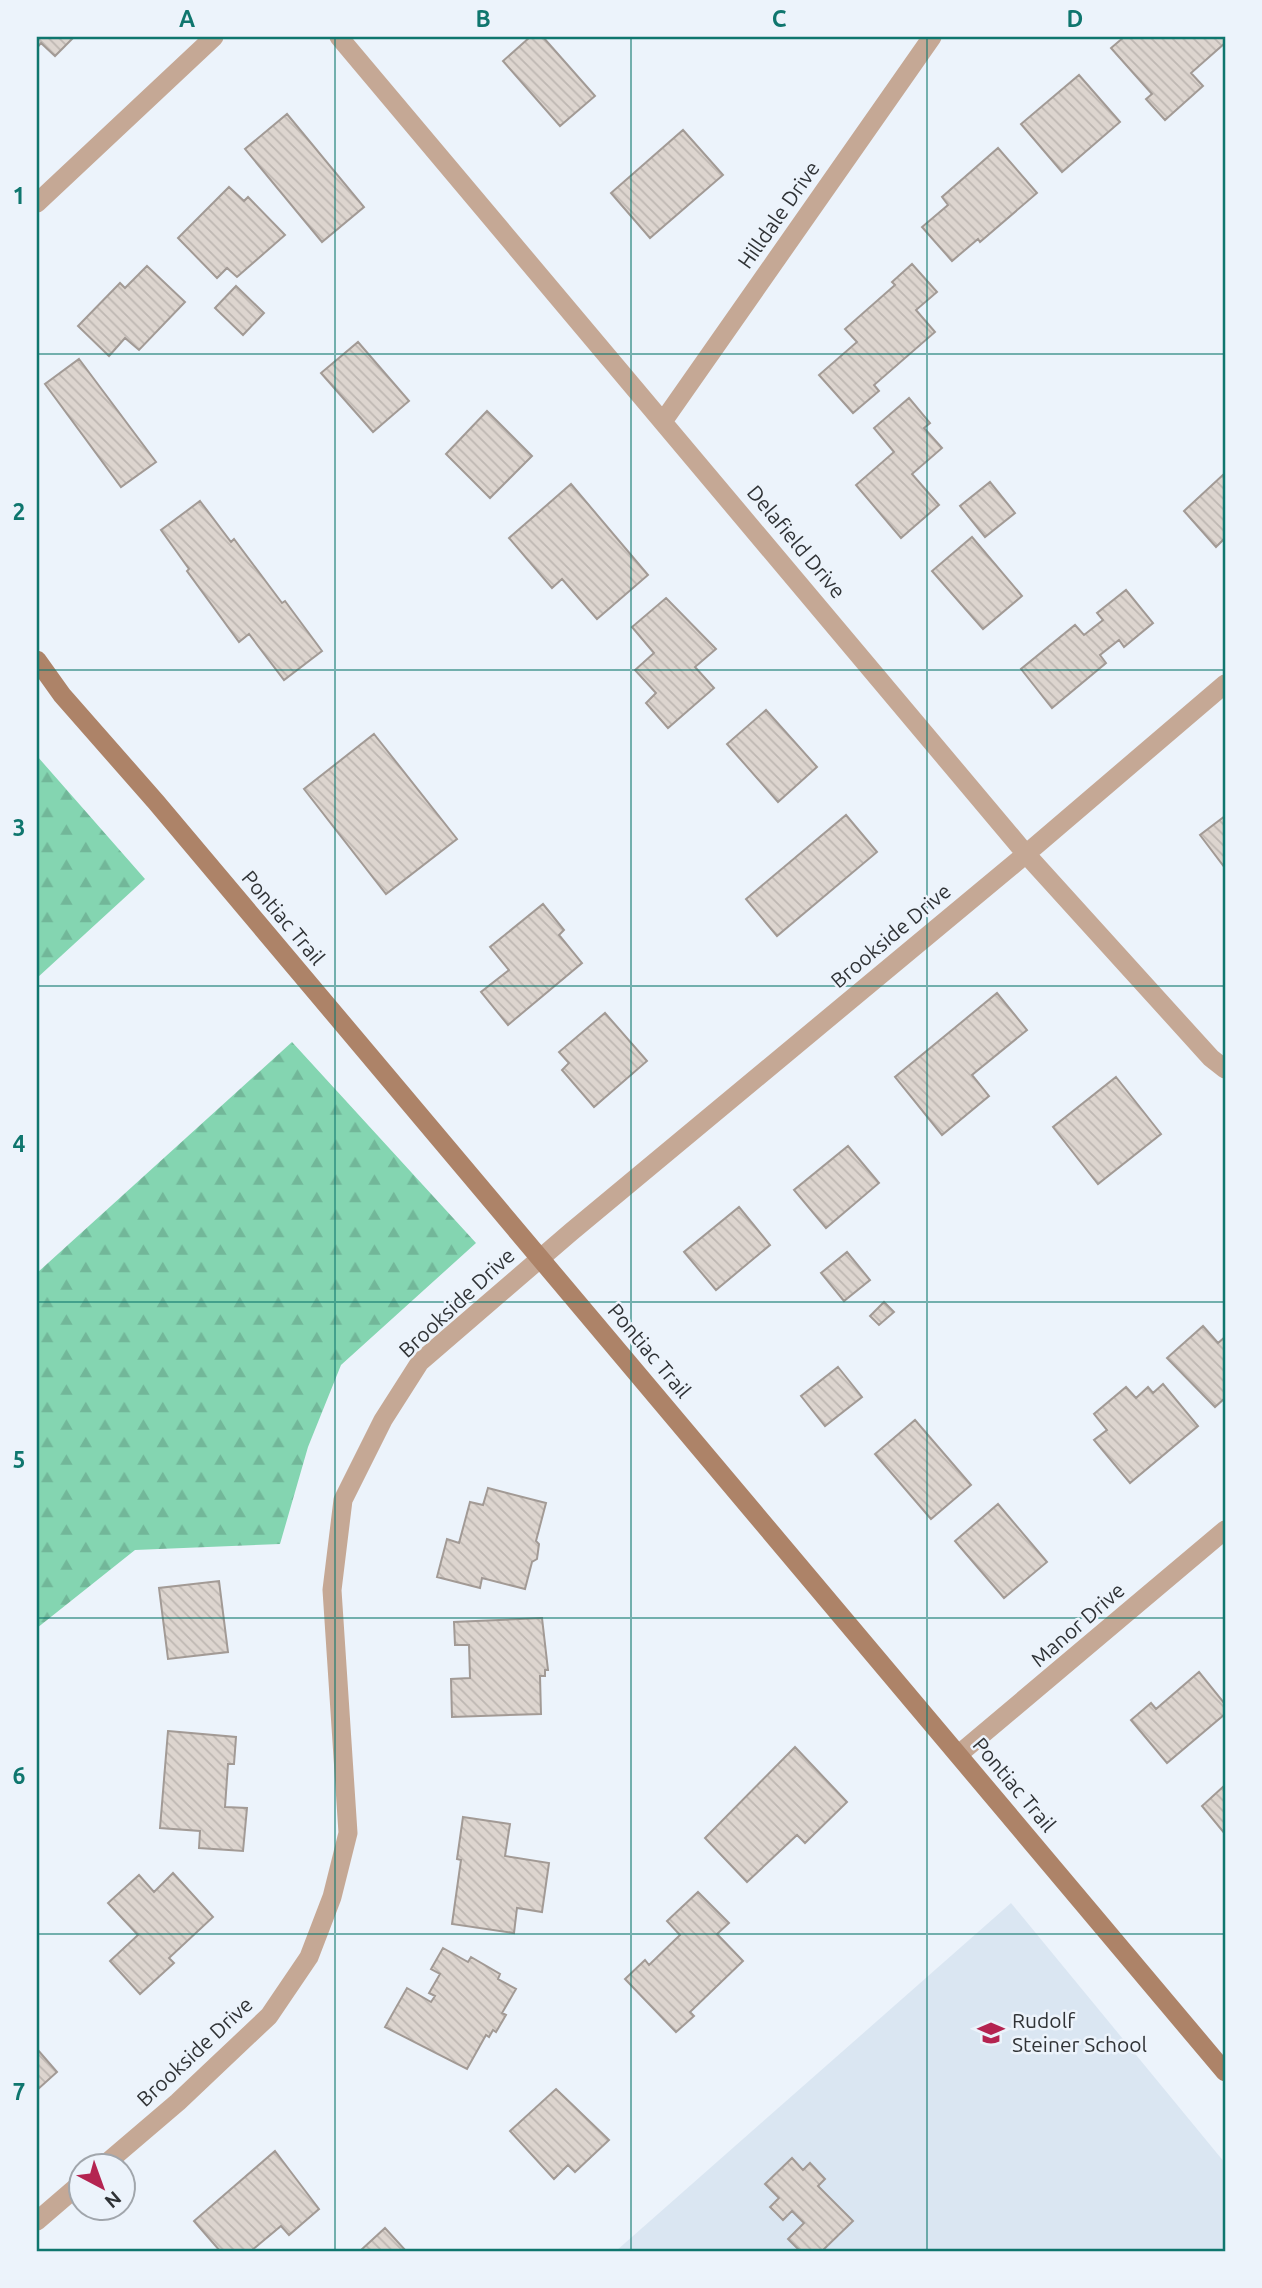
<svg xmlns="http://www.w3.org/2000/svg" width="1262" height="2288" font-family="Ubuntu,sans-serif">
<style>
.built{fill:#dae6f2}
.forest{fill:url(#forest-firs)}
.building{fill:url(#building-back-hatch);stroke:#a29a95;stroke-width:2}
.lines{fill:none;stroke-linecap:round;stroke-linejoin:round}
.minor{stroke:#c5a895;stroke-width:19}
.secondary{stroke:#ad8368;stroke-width:19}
.grid{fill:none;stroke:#0f766e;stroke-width:2;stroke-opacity:0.55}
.labels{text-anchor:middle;stroke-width:5;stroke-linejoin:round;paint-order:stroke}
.street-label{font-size:21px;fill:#303336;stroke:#ecf3fb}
.poi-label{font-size:21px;fill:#303336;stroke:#ecf3fb;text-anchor:start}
.neatline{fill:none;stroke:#0f766e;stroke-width:2.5}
.grid-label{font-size:23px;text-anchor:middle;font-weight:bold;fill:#0f766e}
</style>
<defs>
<pattern id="forest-firs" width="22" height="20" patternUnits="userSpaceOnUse" patternTransform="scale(1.75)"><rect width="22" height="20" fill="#84d5b1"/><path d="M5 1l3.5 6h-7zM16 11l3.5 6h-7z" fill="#72b799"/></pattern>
<pattern id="building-back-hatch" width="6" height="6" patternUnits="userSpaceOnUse" patternTransform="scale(1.75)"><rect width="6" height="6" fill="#ddd5cf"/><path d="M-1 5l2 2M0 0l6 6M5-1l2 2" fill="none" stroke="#beb7b2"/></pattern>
</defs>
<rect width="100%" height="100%" fill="#ecf3fb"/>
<path class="built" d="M1011,1903L1225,2163V2251H616Z"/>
<path class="forest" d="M37,756L145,879L37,978Z
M292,1042L476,1243L341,1365L308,1447L280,1544L135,1550L37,1628V1273Z"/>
<path class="building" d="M37,37H74L55,56L41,43L37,48Z
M530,37H543L595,96L560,126L503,61Z
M1124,37H1225V43L1191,73L1203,86L1165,120L1146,99L1152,94L1111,48Z
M1079,75L1120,122L1062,172L1021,124Z
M287,114L364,207L322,242L245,149Z
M683,130L723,175L650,238L611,193Z
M998,148L1037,193L980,242L978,239L952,261L922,227L948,205L942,197Z
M229,187L244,201L248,197L285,235L237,277L227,268L217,278L178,238Z
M912,264L937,292L916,310L935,332L874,385L879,391L853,413L819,375L857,342L845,329L895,285L892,282Z
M147,266L185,302L139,350L125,338L109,356L78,326L120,283L125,288Z
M236,286L264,313L243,335L215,308Z
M358,342L409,401L373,432L321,373Z
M79,359L156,462L121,487L45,384Z
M909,398L930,423L924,428L942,448L912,474L939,505L901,538L856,485L894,452L874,428Z
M487,411L532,456L490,498L446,454Z
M1225,473V538L1216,547L1184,511Z
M990,482L1015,513L985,537L960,506Z
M571,484L648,575L597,619L562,579L552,588L509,538Z
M200,501L231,542L234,539L282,603L285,601L322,651L284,680L249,634L239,642L187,571L189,569L161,530Z
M972,537L1022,596L983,629L932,571Z
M1126,590L1153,623L1124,647L1119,640L1100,655L1106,663L1052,708L1021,669L1075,625L1084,635L1103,620L1097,613Z
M666,598L716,649L695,667L714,688L668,728L646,703L656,693L635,670L654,653L632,627Z
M766,710L817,767L778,802L727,744Z
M374,734L457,839L386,894L304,789Z
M846,815L877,852L777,936L746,899Z
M1225,816V868L1200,835Z
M543,904L564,930L559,935L582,963L508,1025L481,992L509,970L490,947Z
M997,993L1027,1030L972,1075L989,1096L942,1135L895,1077Z
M605,1013L647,1061L594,1107L562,1070L569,1063L559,1052Z
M1116,1077L1161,1134L1098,1184L1053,1127Z
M848,1146L879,1183L826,1228L794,1190Z
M739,1207L770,1245L716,1290L684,1252Z
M847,1252L870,1280L844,1301L821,1273Z
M884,1302L894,1312L879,1325L870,1316Z
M1203,1326L1218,1343L1225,1337V1398L1215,1407L1167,1358Z
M838,1367L862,1397L825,1426L801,1396Z
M1163,1384L1198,1426L1130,1483L1094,1440L1107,1430L1094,1414L1126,1387L1136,1398L1148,1387L1153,1393Z
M915,1420L971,1485L931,1519L875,1454Z
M488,1488L546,1503L536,1541L539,1544L537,1559L532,1562L525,1589L482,1578L480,1588L437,1577L447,1539L459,1543L470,1502L483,1505Z
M998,1504L1047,1562L1004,1598L955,1541Z
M219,1581L228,1652L168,1659L159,1588Z
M542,1618L548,1670H545V1676H540L541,1714L452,1717L451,1679L470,1678L469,1645H455L454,1622Z
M1199,1672L1225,1704V1714L1167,1763L1131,1720L1151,1703L1156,1709Z
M168,1731L236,1737L234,1764H228L225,1807L247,1808L243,1851L199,1848L200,1831L160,1828Z
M795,1747L847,1802L805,1843L797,1835L747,1882L705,1838Z
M1225,1785V1834L1202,1806Z
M463,1817L510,1824L505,1856L549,1863L542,1912L517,1908L514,1933L452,1924L461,1860L457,1859Z
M173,1873L213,1917L169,1958L174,1963L140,1994L110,1961L138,1935L108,1903L139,1875L154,1892Z
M698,1892L729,1923L717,1934L743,1961L690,2012L694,2016L676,2032L625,1979L645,1960L649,1965L680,1935L667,1921Z
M443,1948L468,1962L471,1957L500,1974L498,1979L516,1989L502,2013L506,2015L496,2032L493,2030L489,2037L486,2035L467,2069L385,2027L407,1988L431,2002L435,1996L429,1993L440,1974L431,1969Z
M37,2049L57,2072L37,2090Z
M556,2089L609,2140L575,2172L568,2165L554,2179L510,2131Z
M275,2151L319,2209L289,2235L281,2226L251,2251H220L194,2221Z
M792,2158L803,2170L810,2163L825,2179L818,2186L853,2221L822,2251H800L788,2239L804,2223L792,2211L783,2220L770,2207L779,2198L765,2184Z
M385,2228L406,2251H360Z"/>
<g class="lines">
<path class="minor" d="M339,37L1026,854L1211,1058L1225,1069
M37,203L214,37
M664,420L932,37
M959,1754L1225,1530
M103,2166L178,2102L269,2016L309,1957L332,1897L348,1833L332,1590L343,1500L383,1420L420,1362L571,1232L1026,854L1225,684
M37,2221L80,2184"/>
<path class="secondary" d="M37,660L62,695L156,802L1225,2072"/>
</g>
<path class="grid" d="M335,37V2251M631,37V2251M927,37V2251M37,354H1225M37,670H1225M37,986H1225M37,1302H1225M37,1618H1225M37,1934H1225"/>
<defs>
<g id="school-bare" transform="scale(2.1)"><path d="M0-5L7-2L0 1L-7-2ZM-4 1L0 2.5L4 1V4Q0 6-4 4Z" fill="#b42451" stroke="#ecf3fb" stroke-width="2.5" paint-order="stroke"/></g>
</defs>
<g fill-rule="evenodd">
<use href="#school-bare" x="991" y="2033"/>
</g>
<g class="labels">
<g class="street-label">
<text transform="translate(779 215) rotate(-55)" y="7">Hilldale Drive</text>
<text transform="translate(796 542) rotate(50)" y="7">Delafield Drive</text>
<text transform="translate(283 918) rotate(50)" y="7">Pontiac Trail</text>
<text transform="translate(891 936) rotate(-40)" y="7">Brookside Drive</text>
<text transform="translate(457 1303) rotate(-43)" y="7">Brookside Drive</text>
<text transform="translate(649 1351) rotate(50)" y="7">Pontiac Trail</text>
<text transform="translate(1078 1625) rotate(-41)" y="7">Manor Drive</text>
<text transform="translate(1014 1785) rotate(50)" y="7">Pontiac Trail</text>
<text transform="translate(195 2052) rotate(-43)" y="7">Brookside Drive</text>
</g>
<g class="poi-label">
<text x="1012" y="2028">Rudolf<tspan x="1012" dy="24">Steiner School</tspan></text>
</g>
</g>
<rect width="1262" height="2288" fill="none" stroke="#ecf3fb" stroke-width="77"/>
<g transform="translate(102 2187) rotate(139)"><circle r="33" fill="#ecf3fb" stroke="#a1a6ac" stroke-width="2"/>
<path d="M0-5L12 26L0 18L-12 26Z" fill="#b42451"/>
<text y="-10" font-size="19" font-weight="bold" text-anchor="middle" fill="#303336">N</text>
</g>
<rect x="38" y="38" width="1186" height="2212" class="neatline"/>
<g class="grid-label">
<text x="187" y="27">A</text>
<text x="483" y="27">B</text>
<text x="779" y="27">C</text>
<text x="1075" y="27">D</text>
<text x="19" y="204">1</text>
<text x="19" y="520">2</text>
<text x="19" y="836">3</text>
<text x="19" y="1152">4</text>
<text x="19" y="1468">5</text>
<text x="19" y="1784">6</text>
<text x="19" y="2100">7</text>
</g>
</svg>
